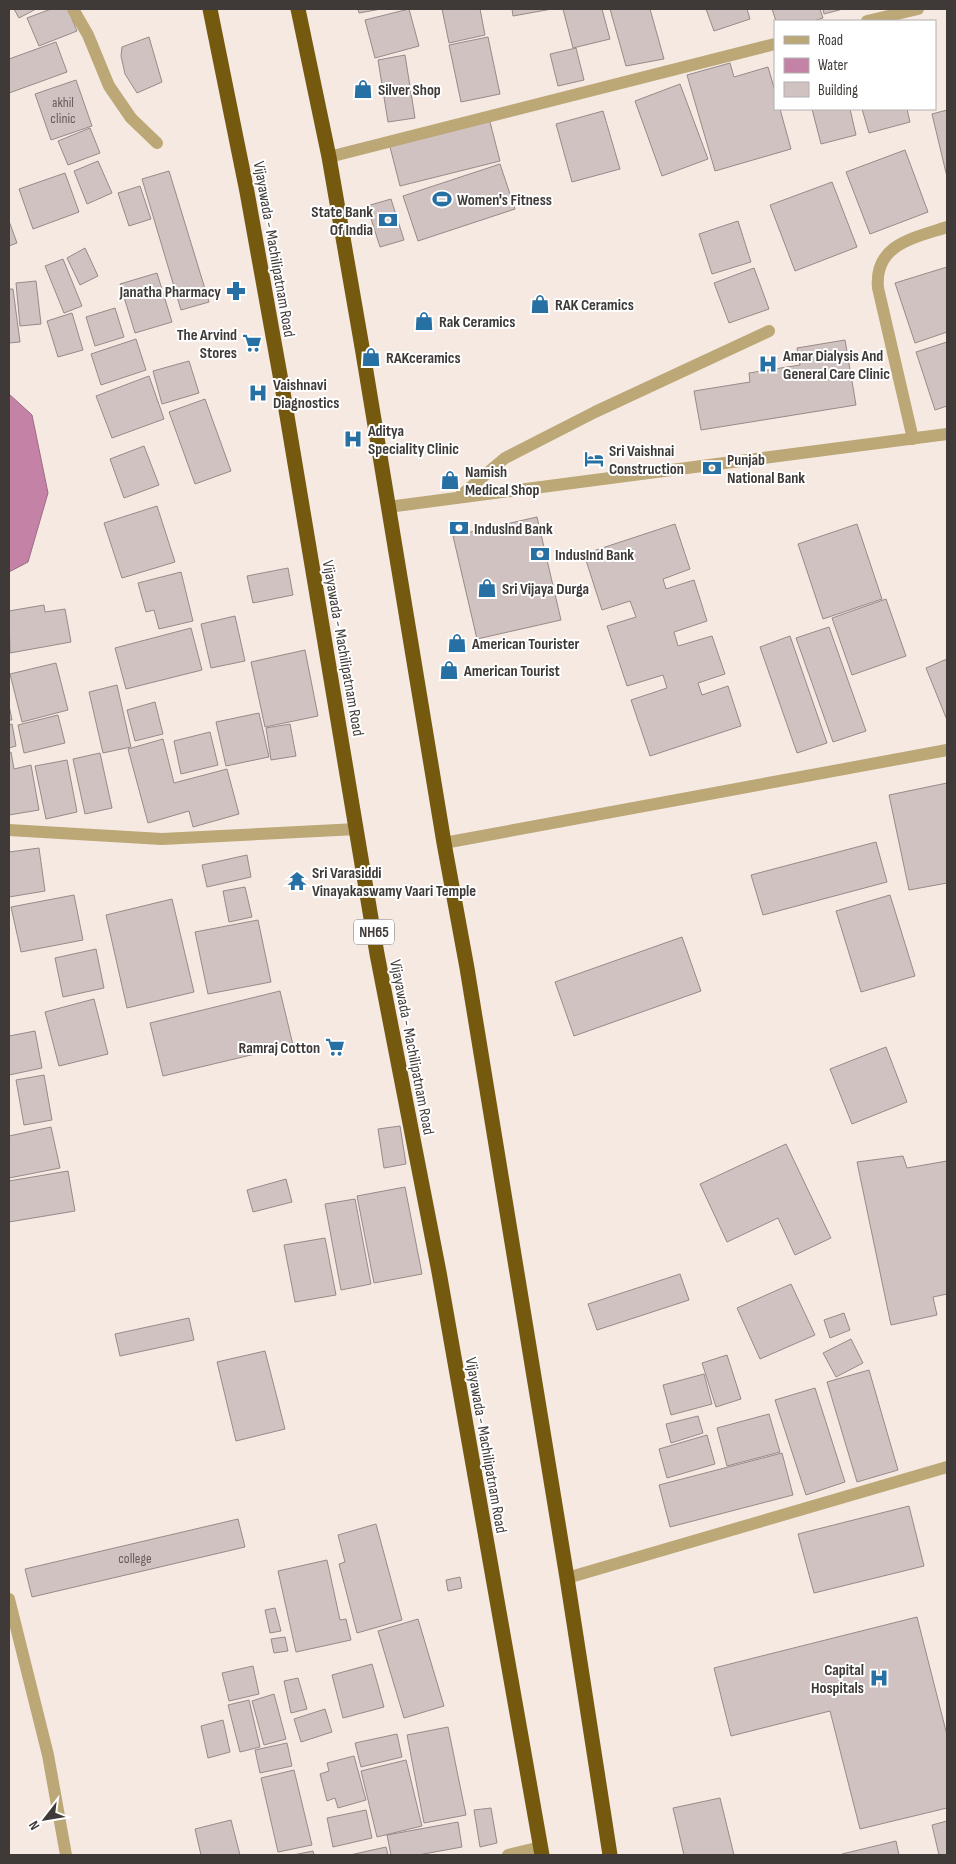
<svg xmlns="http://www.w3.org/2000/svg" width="956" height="1864" font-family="'Sofia Sans Condensed',sans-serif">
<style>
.water{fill:#c482a7;stroke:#9c6c85}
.building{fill:#d1c2c2;stroke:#978a89}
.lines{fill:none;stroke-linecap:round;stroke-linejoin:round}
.minor{stroke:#bca776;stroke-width:12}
.highway{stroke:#74590e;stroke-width:15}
.labels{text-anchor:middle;stroke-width:4;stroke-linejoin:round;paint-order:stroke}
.number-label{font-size:14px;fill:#645c5a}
.shield{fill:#fff;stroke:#797573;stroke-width:1}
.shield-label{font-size:15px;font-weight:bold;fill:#3f3a37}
.poi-label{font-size:16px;font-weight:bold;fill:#3f3a37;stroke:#fff;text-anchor:start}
.street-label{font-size:16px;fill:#3f3a37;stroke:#fff}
</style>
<rect width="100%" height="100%" fill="#f5e9e2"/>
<path class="water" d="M9,394L32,415L48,493L28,562L9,572Z"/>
<path class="building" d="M14,9H36L19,18Z
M51,9H68L77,31L39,46L27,18Z
M358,9H381L359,13Z
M409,9L419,46L375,58L365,20Z
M442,9H480L485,35L449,43Z
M512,9H552L513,16Z
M563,9H602L610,39L573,48Z
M610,9H650L664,59L626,66Z
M706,9H747L750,19L714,31Z
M772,9H820L823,18L813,21H776Z
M823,9H843L824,14Z
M149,37L162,82L137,93L125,74L121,56L122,47Z
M488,37L500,94L461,102L449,45Z
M56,42L67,72L9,93V59Z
M576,48L584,80L558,86L550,54Z
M405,55L415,118L388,122L378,60Z
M730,63L734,77L768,67L775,91V109H780L791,149L715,171L687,75Z
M76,80L92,126L51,140L35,94Z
M680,84L708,159L662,176L635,101Z
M812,109H850L856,135L821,144Z
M862,109H907L910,122L869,133Z
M947,110V177L932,114Z
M603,111L620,169L572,182L556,124Z
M489,118L500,161L400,186L389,143Z
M90,128L100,153L68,165L58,141Z
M905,150L928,212L870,234L846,172Z
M98,161L112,193L87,204L74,171Z
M500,164L515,209L418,241L403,196Z
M169,171L209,302L181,310L142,179Z
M65,173L79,212L33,229L19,189Z
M832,182L857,247L795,271L770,205Z
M140,186L151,219L129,226L118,193Z
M391,199L404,240L380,247L367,206Z
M9,221L17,243L9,246Z
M738,221L751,262L712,274L699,234Z
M85,248L98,276L80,285L67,258Z
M63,259L82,306L64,313L45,266Z
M947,267V332L915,343L895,283Z
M754,268L769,309L729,323L714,283Z
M157,273L172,322L135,333L120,284Z
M36,281L41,324L20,326L16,283Z
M9,289H13L20,342L9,343Z
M115,308L124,337L95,346L86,317Z
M72,313L83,350L58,357L47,321Z
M136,339L146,370L101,385L91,354Z
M845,340L856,405L701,430L694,391L750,382L749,373L800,365L797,348Z
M947,342V406L935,410L916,352Z
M189,361L199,393L162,404L153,371Z
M149,376L164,419L112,438L96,396Z
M205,399L231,471L195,484L169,412Z
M144,446L159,485L124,498L110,459Z
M157,506L175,562L122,578L104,523Z
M537,517L561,620L477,639L453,536Z
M675,524L690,569L663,579L666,589L694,580L707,621L674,632L678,646L712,636L725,674L698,683L702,695L728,686L741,726L650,756L631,700L667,688L663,675L627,686L607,626L636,617L630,601L602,610L584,554Z
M857,524L882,599L823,619L798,544Z
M288,568L293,595L253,603L247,576Z
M181,572L193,621L159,629L154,610L146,612L138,583Z
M886,599L906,656L852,675L832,618Z
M44,605L45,612L65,609L71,642L10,653L9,611Z
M235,616L245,661L211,668L201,624Z
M829,627L866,731L833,742L796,638Z
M191,628L202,670L126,689L115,648Z
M790,636L827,743L797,753L760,647Z
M305,650L318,716L265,727L251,662Z
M947,659V720L926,668Z
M56,663L68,710L22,722L10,674Z
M117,685L131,747L103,753L89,692Z
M155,702L163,734L135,741L127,710Z
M9,705L12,720H9Z
M259,713L269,757L226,766L216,722Z
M58,715L65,743L24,753L18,725Z
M12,724L16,746L9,748V725Z
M290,724L296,756L271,760L266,728Z
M210,732L218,765L181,774L174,741Z
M163,739L174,783L227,769L239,814L193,827L189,811L148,823L128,749Z
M11,752L14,769L31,765L39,810L9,815V753Z
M100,753L112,808L85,814L73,759Z
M67,760L77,812L46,819L35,766Z
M947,783V883L909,890L889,795Z
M876,842L887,882L763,915L751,875Z
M39,848L45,891L9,897V852Z
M247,855L251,877L207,887L202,865Z
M245,887L252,917L229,922L223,891Z
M74,895L83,940L21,952L11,907Z
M890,895L915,976L861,992L836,911Z
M172,899L194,992L127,1008L106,915Z
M258,920L271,982L208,994L195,932Z
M682,937L701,991L574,1036L555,982Z
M96,949L104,988L63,997L55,958Z
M280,991L293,1045L163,1076L150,1023Z
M94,999L108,1054L59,1066L45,1012Z
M35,1031L42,1068L9,1075V1036Z
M886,1047L907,1102L852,1124L830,1069Z
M44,1075L52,1120L24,1125L16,1080Z
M400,1126L406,1164L384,1168L378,1129Z
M51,1127L60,1168L9,1178V1136Z
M786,1144L831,1238L795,1255L778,1218L727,1242L700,1184Z
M903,1156L907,1168L947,1161V1294L933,1297L937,1315L891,1325L857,1162Z
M68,1171L75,1211L9,1222V1181Z
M286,1179L292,1202L253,1212L247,1190Z
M405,1187L422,1274L374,1283L357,1196Z
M355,1199L371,1284L341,1290L325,1204Z
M325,1238L336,1295L295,1302L284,1245Z
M680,1274L689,1300L597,1330L588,1304Z
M791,1284L815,1335L760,1359L737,1308Z
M844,1313L850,1330L830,1338L824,1320Z
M189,1318L194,1340L120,1356L115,1334Z
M851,1339L863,1363L836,1377L823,1353Z
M265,1351L285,1429L236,1441L217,1362Z
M727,1355L741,1399L716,1407L702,1363Z
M869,1370L898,1470L857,1482L827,1382Z
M704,1374L712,1404L671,1415L663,1385Z
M815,1388L845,1482L806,1495L775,1400Z
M769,1414L780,1452L727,1466L717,1428Z
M698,1416L703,1433L671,1443L666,1424Z
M707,1435L715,1464L667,1478L659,1449Z
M782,1453L793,1495L670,1527L659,1485Z
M909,1506L924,1566L814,1593L798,1534Z
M238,1519L245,1547L32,1597L25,1569Z
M376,1524L402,1620L357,1633L339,1564L345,1562L338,1535Z
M327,1560L340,1620L346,1619L351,1640L296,1652L278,1571Z
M460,1577L462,1588L448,1591L446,1580Z
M275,1608L281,1631L270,1633L265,1610Z
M917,1617L947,1735V1808L860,1829L830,1711L731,1736L714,1668Z
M418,1619L444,1706L404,1718L378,1631Z
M285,1637L288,1651L274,1653L271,1639Z
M372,1664L384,1707L343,1718L332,1675Z
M253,1666L259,1694L229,1701L222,1673Z
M298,1678L307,1709L291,1713L284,1681Z
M274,1694L286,1739L264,1745L252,1701Z
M249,1700L260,1747L240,1752L228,1705Z
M325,1709L332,1732L301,1742L294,1719Z
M223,1720L230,1752L208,1758L201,1726Z
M448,1727L466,1815L424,1823L407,1735Z
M397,1734L402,1757L361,1767L355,1743Z
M287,1743L292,1766L260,1773L255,1750Z
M354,1756L366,1800L338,1808L335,1798L327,1801L320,1774L329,1771L327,1763Z
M406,1760L422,1826L377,1837L361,1771Z
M294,1770L312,1845L278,1852L261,1778Z
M720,1798L734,1855H684L673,1808Z
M491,1808L497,1843L480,1847L474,1810Z
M366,1810L372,1838L333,1847L327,1818Z
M231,1820L240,1855H201L195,1829Z
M947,1821V1855H939L932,1825Z
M458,1822L462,1847L418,1855H391L387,1835Z
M896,1841L899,1855H842V1854Z
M386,1847L388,1855H350Z
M313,1851L314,1855H293Z"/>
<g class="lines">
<path class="minor" d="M73,9L88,35L109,86L131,118L157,143
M867,21L918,9
M329,157L775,44
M913,439L878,288C874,244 914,238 947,227
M459,497L505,458L595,412L769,331
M388,507L947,434
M9,830L162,839L357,829
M444,843L947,750
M567,1578L947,1467
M9,1599L48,1755L66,1855
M508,1855L541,1847"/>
<path class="highway" d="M210,9L247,192L282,386L377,954L439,1272L542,1855
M298,9L329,157L362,347L444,843L467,968L567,1578L610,1855"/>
</g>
<defs>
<g id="shop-bare" transform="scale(1.5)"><path d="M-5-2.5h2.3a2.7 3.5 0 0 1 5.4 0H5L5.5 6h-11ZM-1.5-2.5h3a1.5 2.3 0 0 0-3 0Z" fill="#2770a4" stroke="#fff" stroke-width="2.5" paint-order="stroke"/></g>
<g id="stadium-bare" transform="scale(1.5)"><path d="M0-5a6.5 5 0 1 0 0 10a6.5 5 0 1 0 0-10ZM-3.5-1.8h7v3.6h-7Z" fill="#2770a4" stroke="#fff" stroke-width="2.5" paint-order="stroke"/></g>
<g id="bank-bare" transform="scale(1.5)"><path d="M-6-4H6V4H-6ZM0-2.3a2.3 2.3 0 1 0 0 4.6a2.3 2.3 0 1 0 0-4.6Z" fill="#2770a4" stroke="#fff" stroke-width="2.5" paint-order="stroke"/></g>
<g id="pharmacy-bare" transform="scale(1.5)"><path d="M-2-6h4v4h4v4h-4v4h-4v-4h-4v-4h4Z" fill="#2770a4" stroke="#fff" stroke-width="2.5" paint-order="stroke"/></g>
<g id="supermarket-bare" transform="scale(1.5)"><path d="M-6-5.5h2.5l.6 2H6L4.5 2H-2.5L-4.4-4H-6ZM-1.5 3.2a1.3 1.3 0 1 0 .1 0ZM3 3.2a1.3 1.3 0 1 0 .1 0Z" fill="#2770a4" stroke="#fff" stroke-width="2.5" paint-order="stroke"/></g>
<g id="hospital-bare" transform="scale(1.5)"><path d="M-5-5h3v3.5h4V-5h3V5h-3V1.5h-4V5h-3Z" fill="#2770a4" stroke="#fff" stroke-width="2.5" paint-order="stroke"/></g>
<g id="hotel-bare" transform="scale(1.5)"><path d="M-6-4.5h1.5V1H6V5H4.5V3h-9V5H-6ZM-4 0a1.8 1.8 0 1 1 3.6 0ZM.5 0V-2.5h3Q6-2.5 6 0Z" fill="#2770a4" stroke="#fff" stroke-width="2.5" paint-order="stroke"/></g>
<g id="temple-bare" transform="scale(1.5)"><path d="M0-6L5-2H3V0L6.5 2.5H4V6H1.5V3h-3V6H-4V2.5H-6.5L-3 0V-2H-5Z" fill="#2770a4" stroke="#fff" stroke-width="2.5" paint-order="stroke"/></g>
</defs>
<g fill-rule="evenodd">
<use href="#shop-bare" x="363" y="89"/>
<use href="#stadium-bare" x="442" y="199"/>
<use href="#bank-bare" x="388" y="220"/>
<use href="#pharmacy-bare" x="236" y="291"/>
<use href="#shop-bare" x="540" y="304"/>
<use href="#shop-bare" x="424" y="321"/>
<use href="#supermarket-bare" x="252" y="343"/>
<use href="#shop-bare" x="371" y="357"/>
<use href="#hospital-bare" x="768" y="364"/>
<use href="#hospital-bare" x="258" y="393"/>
<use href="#hospital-bare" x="353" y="439"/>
<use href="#hotel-bare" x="594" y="459"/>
<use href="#bank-bare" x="712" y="468"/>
<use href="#shop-bare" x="450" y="480"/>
<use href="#bank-bare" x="459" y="528"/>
<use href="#bank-bare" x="540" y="554"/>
<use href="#shop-bare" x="487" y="588"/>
<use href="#shop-bare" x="457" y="643"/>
<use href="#shop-bare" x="449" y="670"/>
<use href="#temple-bare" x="297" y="881"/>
<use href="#supermarket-bare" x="335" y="1047"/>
<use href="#hospital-bare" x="879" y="1678"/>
</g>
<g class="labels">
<g class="number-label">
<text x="63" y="107">akhil<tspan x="63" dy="16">clinic</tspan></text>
<text x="135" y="1563">college</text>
</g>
<rect class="shield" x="354" y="919.5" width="40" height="25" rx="4"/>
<g class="shield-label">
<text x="374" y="937">NH65</text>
</g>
<g class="poi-label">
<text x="378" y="95">Silver Shop</text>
<text x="457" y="205">Women's Fitness</text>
<text x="373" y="217" text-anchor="end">State Bank<tspan x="373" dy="18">Of India</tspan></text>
<text x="221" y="297" text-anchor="end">Janatha Pharmacy</text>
<text x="555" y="310">RAK Ceramics</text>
<text x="439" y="327">Rak Ceramics</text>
<text x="237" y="340" text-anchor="end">The Arvind<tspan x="237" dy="18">Stores</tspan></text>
<text x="783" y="361">Amar Dialysis And<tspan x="783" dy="18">General Care Clinic</tspan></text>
<text x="386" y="363">RAKceramics</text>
<text x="273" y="390">Vaishnavi<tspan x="273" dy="18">Diagnostics</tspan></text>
<text x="368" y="436">Aditya<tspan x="368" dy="18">Speciality Clinic</tspan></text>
<text x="609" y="456">Sri Vaishnai<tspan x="609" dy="18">Construction</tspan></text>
<text x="727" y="465">Punjab<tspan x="727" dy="18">National Bank</tspan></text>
<text x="465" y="477">Namish<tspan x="465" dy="18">Medical Shop</tspan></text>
<text x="474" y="534">Induslnd Bank</text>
<text x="555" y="560">IndusInd Bank</text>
<text x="502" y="594">Sri Vijaya Durga</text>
<text x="472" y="649">American Tourister</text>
<text x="464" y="676">American Tourist</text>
<text x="312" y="878">Sri Varasiddi<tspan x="312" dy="18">Vinayakaswamy Vaari Temple</tspan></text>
<text x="320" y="1053" text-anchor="end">Ramraj Cotton</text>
<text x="864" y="1675" text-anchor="end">Capital<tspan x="864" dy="18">Hospitals</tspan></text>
</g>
<g class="street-label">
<text transform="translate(275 249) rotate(80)" y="6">Vijayawada - Machilipatnam Road</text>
<text transform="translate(344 648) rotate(80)" y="6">Vijayawada - Machilipatnam Road</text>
<text transform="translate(413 1047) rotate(79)" y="6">Vijayawada - Machilipatnam Road</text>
<text transform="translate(487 1445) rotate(80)" y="6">Vijayawada - Machilipatnam Road</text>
</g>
</g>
<rect width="956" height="1864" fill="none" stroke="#3f3a37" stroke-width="20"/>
<rect x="774" y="20" width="162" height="90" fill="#ffffff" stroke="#b2b0af"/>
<rect x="784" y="36" width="25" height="8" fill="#bca776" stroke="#b2b0af"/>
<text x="818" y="45" font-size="15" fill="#3f3a37">Road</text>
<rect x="784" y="58" width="25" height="15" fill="#c482a7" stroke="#b2b0af"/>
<text x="818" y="70" font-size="15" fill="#3f3a37">Water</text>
<rect x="784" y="82" width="25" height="15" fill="#d1c2c2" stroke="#b2b0af"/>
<text x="818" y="95" font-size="15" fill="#3f3a37">Building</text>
<g transform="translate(45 1819) rotate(239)" stroke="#ffffff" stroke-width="4" paint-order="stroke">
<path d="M0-4L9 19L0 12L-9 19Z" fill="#3f3a37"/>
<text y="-8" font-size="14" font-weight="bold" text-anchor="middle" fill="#3f3a37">N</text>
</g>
</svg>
